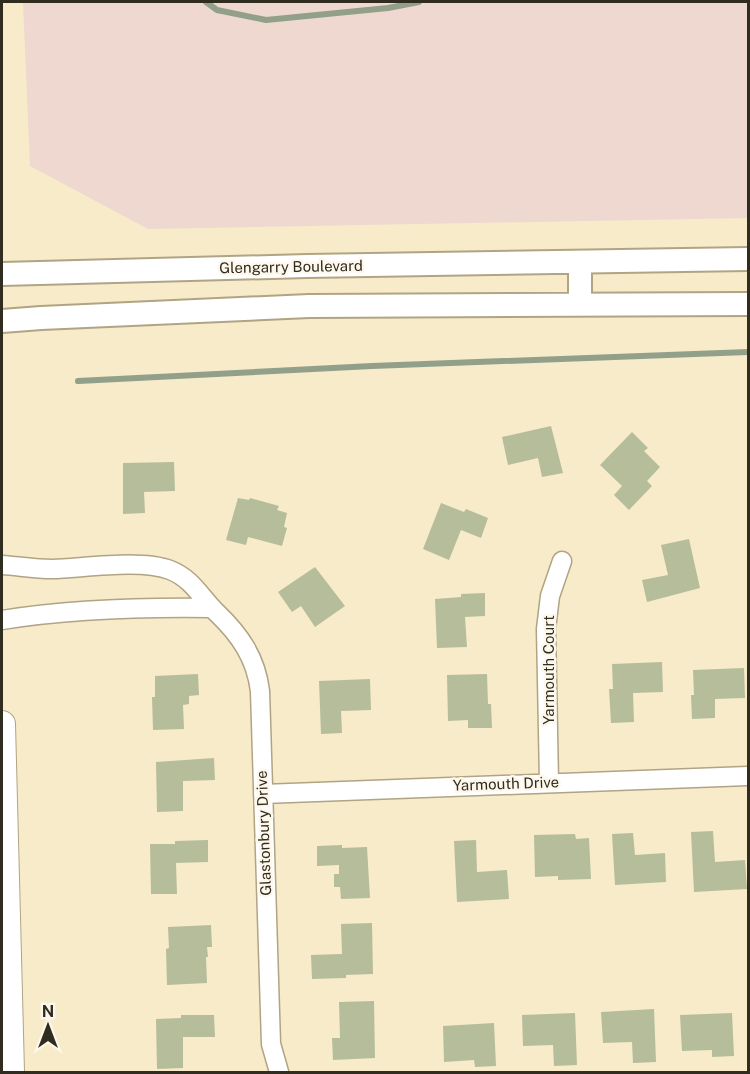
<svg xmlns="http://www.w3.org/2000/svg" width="750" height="1074" font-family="'Public Sans',sans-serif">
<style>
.green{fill:#eed8d0}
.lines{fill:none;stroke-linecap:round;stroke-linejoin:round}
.stream{stroke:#92a08a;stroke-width:6}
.building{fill:#b6bd9b}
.minor-casing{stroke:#b0a484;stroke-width:21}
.tertiary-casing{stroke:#b0a484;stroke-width:26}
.secondary-casing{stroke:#b0a484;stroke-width:28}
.minor{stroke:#fff;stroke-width:18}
.tertiary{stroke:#fff;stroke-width:22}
.secondary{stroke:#fff;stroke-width:26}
.labels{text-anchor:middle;stroke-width:5;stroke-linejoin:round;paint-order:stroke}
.street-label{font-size:15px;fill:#312c20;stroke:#fdf8eb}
</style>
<rect width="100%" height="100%" fill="#f7ebc9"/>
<path class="green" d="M23,2H748V218L148,229L30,166Z"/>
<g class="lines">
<path class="stream" d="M206,2L217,10L266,20L388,8L419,2
M78,381L372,366L748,352"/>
</g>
<path class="building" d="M551,426L563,473L542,477L538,458L508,465L502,437Z
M632,432L648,448L644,451L660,467L647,481L652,486L629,510L614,495L622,486L600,465Z
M174,462L175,491L144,492L145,513L123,514V463Z
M238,498L249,500L250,498L279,506L277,510L287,513L284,527L287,528L282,546L248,537L246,545L226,540Z
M441,503L464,512L466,509L488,518L481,538L461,530L449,560L423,549Z
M689,539L700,588L647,602L642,580L668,575L661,545Z
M315,567L345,606L315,627L301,606L292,612L278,592Z
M485,593V616L465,617L467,647L437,648L435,599L461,597V594Z
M662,662L663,692L633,693L634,722L611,723L609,689H613L612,664Z
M744,668L745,698L715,699V718L692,719L691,695H694L693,670Z
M198,674L199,695L189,696V704L183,705L184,729L153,730L152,697H155V676Z
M487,674L488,704H491L492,728H468V720L448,721L447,675Z
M370,679L371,710L341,711L342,733L321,734L319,681Z
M214,758L215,780L183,781V811L157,812L156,762Z
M713,831L715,862L745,860L747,889L694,892L691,832Z
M633,833L635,855L665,853L666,882L615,885L612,834Z
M575,834L576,839L589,838L591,879L558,880V876L535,877L534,835Z
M208,840V862L176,863L177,894H151L150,844H175V841Z
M476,840L477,872L507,870L509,899L457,902L454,841Z
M342,845V848L367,847L370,898L341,899L340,887H334V874H339V865L317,866V846Z
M372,923L373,974L346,975V978L312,979L311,955L342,954L341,924Z
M211,925L212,947H207L208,957H206L207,983L167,985L166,949L169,948L168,927Z
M374,1001L375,1058L333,1060L332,1038H340L339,1002Z
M654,1009L656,1062L633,1063L632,1042L603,1043L601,1012Z
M575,1013L577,1065L554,1066L553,1045L523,1046L522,1015Z
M732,1013L734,1056L712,1057V1050L682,1051L680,1015Z
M181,1015H214L215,1037H183V1068L157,1069L156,1019L181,1018Z
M494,1023L496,1066L475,1067L474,1060L444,1062L443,1026Z"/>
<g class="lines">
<g class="minor-casing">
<path id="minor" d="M2,565C18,566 35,569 52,569C84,568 141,559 170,570C193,579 201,598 217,613C240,635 256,658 260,691L271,1044L279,1072
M2,620C71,609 141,607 212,608
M549,782L546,629L550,596L562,561
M263,794L748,776"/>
</g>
<g class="tertiary-casing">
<path id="tertiary" d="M2,274L307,266L748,259
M580,304V262
M2,321L41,318L309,306L748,304"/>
</g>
<g class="secondary-casing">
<path id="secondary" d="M2,724L11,1072"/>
</g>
<use href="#minor" class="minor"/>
<use href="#tertiary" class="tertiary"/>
<use href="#secondary" class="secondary"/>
</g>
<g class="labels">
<g class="street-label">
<text transform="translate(291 267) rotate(-1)" y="5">Glengarry Boulevard</text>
<text transform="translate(549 670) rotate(-90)" y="5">Yarmouth Court</text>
<text transform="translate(506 784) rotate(-2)" y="5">Yarmouth Drive</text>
<text transform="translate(264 833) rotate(-92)" y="5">Glastonbury Drive</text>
</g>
</g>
<rect width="750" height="1074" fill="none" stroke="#312c20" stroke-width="6"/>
<g transform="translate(48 1026)" stroke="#fdf8eb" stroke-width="4.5" paint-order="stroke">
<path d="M0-4.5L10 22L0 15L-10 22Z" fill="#312c20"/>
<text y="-9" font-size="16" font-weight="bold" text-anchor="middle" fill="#312c20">N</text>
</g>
</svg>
